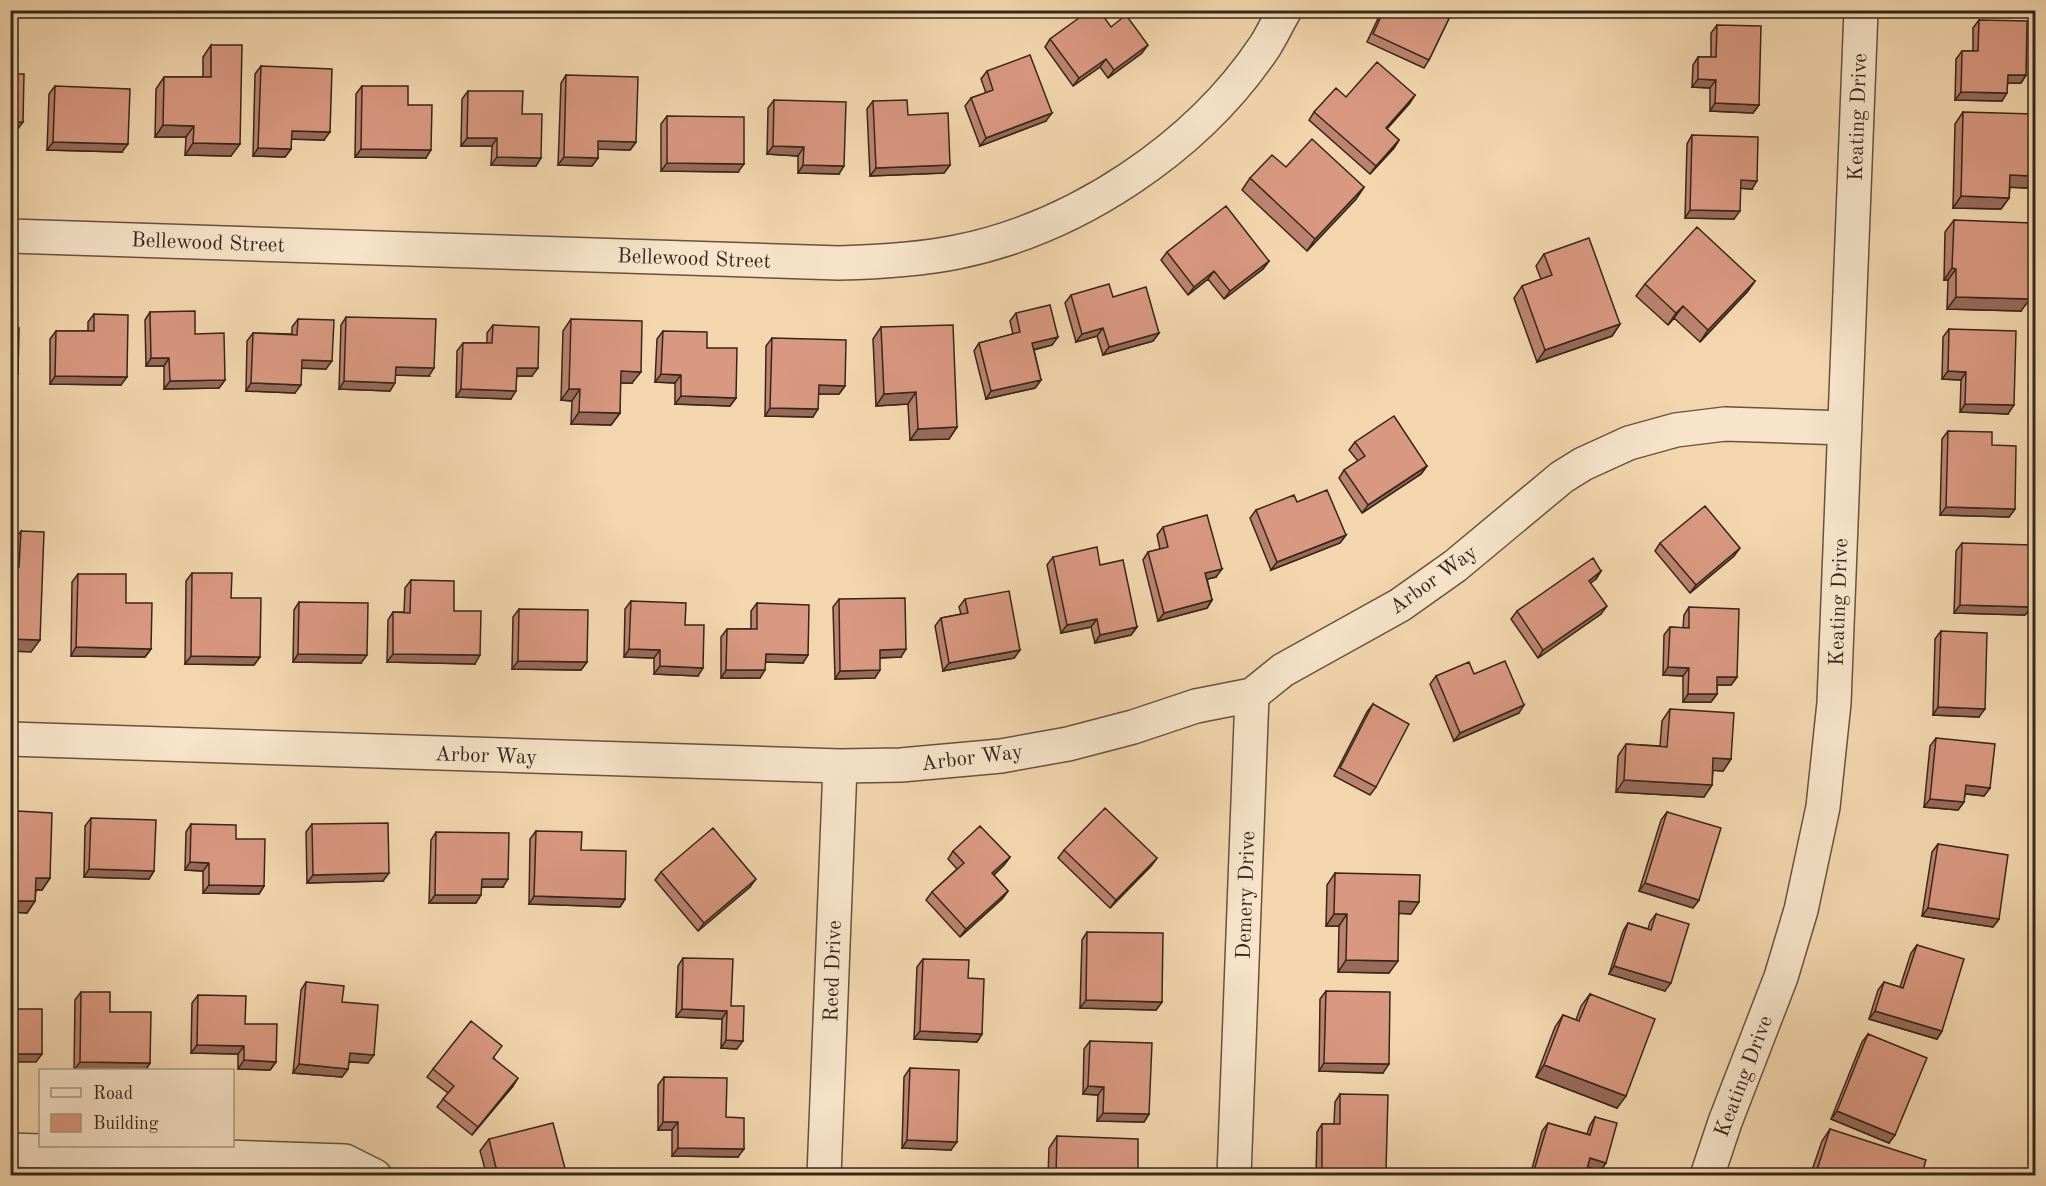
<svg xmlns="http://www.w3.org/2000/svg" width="2046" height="1186" font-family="'Old Standard TT',serif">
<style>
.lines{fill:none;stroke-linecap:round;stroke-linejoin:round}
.street-casing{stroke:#67523f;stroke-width:36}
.street{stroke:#f7e4ca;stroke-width:33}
.wall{fill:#bb836f;stroke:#38261a;stroke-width:1.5}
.shaded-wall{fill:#986a5a;stroke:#38261a;stroke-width:1.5}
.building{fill:#d99881;stroke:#38261a;stroke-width:1.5}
.labels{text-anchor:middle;stroke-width:6;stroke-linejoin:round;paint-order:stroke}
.street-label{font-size:21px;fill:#38261a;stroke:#f7e4ca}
</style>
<rect width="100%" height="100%" fill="#f3d6ae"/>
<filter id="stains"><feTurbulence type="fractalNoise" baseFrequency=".00333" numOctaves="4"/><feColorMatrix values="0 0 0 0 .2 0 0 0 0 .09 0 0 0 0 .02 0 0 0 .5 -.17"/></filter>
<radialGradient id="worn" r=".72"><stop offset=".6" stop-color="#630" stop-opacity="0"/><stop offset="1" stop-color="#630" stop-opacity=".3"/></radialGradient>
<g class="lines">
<g class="street-casing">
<path id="street" d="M10,236L839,263C878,262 918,260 957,252C1076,228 1197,148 1265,46C1272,35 1278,22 1285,10
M10,739L840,766L901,765L1001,756L1068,744L1133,727L1196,706L1252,695L1283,670L1400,605L1455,566L1562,477L1583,464L1629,443L1676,430L1725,424L1845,428
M10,1150L345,1161L375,1176
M824,1176L840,766
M1234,1176L1252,695
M1707,1176L1725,1122L1781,977L1801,910L1823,807L1834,703L1861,10"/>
</g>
<use href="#street" class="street"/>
</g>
<path class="wall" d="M1382,10H1453L1429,60L1424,68L1367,42Z
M1979,20L2026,75L2021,83H2008L2002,101L1955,100L1956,59L1962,51H1973V28Z
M1717,25L1759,105L1753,113L1710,111V88L1692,87L1693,65L1698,57H1711V33Z
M1111,27L1142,53L1108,78L1100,67L1073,86L1045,47L1050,39Z
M211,45L231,156L185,155L186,137H155L156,89L164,77H203V57Z
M261,66L324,140L291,139V149L285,157L253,156L255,74Z
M987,71L1046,121L980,146L965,106L971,98L986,93L981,79Z
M566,75L636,142L630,150L598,149V158L592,166L558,165L561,83Z
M55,86L122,152L47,150L49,94Z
M362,86L408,105L426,158L355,157L356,94Z
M468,91L541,158L536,166L491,165L492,146H461L462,99Z
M1415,95L1409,104L1387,129L1399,140L1394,148L1370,174L1309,120L1314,112L1346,97Z
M774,100L839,174L798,173V156L767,154L768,108Z
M873,101L908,115L950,165L944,173L870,176L867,109Z
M1963,112L2035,176L2027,188L2010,187L2009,198L2001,209L1953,208L1955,124Z
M667,116L738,172L661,171V124Z
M1692,135L1752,189L1740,188L1734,219L1685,218L1687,144Z
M1286,167L1364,187L1356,199L1307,251L1242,190L1250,178Z
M1954,220L2021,311L1947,309L1948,280H1944L1945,232Z
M1167,252L1269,261L1263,269L1224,299L1208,279L1188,295L1161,260Z
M1544,254L1620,324L1612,336L1537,362L1514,298L1522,286L1541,279L1536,266Z
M1755,281L1747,292L1700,342L1674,318L1668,325L1636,296L1645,284Z
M1071,295L1113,297L1159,333L1153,341L1103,355L1097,336L1076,342L1065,303Z
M150,312L195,334L225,380L219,388L164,389V366H146L145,320Z
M1016,313L1052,345L1034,350L1041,380L1035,388L986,399L974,351L979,343L1013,334L1010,321Z
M94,314L121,385L50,384V339L56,331H88V322Z
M346,317L429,376L395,375L390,391L339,389L341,325Z
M298,319L326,369L301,368L295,393L246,391L247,341L253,333L292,334V327Z
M571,319L632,383H620V413L611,425L571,424L572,401L561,400L563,331Z
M493,325L532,376H517L511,399L456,397L457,351L463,343H487V333Z
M881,327L957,427L949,439L910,440L908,404L876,406L873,339Z
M1949,329L2008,414L1960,412L1961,380L1942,379L1943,337Z
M663,331L707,348L736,398L730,406L675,404V383L655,382L657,339Z
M772,338L845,386L839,394H818L813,417L765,416L766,346Z
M1948,431L1992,445L2015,509L2009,517L1940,515L1942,439Z
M1355,442L1427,466L1421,474L1362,513L1339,478L1344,470L1358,461L1349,450Z
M1297,502L1346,535L1340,543L1271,570L1250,518L1256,510Z
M1163,527L1216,577L1207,579L1212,600L1207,608L1158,621L1143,560L1148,552L1160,549L1157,535Z
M21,531L31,652L11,567L12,543Z
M1660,543L1734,556L1690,593L1655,551Z
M1962,543L2031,607L2025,615L1954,613L1956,551Z
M1053,557L1100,565L1137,627L1131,635L1095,643L1091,627L1061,633L1047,565Z
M1601,571L1596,579L1590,583L1601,614L1538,658L1511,619L1517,611Z
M192,573L231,598L260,657L254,665L185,664L186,581Z
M78,574L126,603L151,649L145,657L71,656L72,582Z
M411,580L454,611L475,664L387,662L388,620L393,612H404L405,588Z
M839,599L901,657L880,658L875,678L835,679L833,607Z
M965,599L1020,650L1014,658L943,671L935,626L941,618L961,614L959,607Z
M631,601L698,676L654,674V658L624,657L625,609Z
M299,602L361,663L293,662L294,610Z
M757,603L803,663L766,662L760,678H721V637L727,629H751V611Z
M1689,607L1737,677L1731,685H1717V694L1711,702H1683V676L1663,675L1664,635L1670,627L1683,628L1684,615Z
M519,609L587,662L581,670L512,669L513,617Z
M1941,631L1979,717L1933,715L1935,639Z
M1474,674L1519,713L1454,741L1430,684L1436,676Z
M1373,704L1376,787L1370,795L1334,776L1367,712Z
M1670,709L1731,759L1723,771L1713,770L1712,785L1704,797L1616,792L1618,756L1626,744L1660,746L1662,721Z
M1936,738L1990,788L1984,796L1965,794L1964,802L1958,810L1924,807L1930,746Z
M17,811L50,878L42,890H36L35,901L27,913L10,912V821Z
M1667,812L1699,900L1693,908L1639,891L1661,820Z
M91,818L154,871L149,879L84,877L85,826Z
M191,824L264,886L259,894L203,893V871L185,870L186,832Z
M312,824L383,881L307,883L306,832Z
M536,831L581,850L625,899L620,907L529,904L530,839Z
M436,832L503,887H482L476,903H429L431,840Z
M1938,844L1999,919L1993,927L1922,916L1932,852Z
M1064,850L1157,858L1151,866L1110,908L1058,858Z
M953,851L1010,857L1004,865L994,875L1008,891L1002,899L960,937L926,900L932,892L957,869L948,859Z
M661,872L750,887L698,931L655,880Z
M1335,873L1411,914L1399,913L1389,973L1338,972L1339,926H1326L1327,885Z
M1656,914L1665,991L1609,974L1623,931L1628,923L1648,929L1650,922Z
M1087,932L1162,1002L1156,1010L1080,1008L1082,940Z
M1917,945L1942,1031L1937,1039L1869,1019L1878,990L1884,982L1900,987L1911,953Z
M683,958L731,1006L737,1049L721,1048L722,1019L676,1017L678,966Z
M923,959L968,978L982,1034L977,1042L914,1039L917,967Z
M306,982L342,1002L368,1063L349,1062L348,1069L342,1077L293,1073L301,990Z
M1326,991L1383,1073L1319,1071L1320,999Z
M81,992L110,1012L150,1063L145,1071L74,1070L75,1000Z
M1590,994L1617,1108L1536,1077L1555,1027L1563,1015L1576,1020L1581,1006Z
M198,995L276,1062L270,1070L238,1069V1054L191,1053L192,1003Z
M1868,1034L1889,1143L1831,1119L1862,1042Z
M1090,1041L1149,1114L1144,1122L1097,1121L1098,1095L1083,1094L1084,1049Z
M494,1058L513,1086L472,1135L437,1107L448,1093L427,1077L433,1069Z
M910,1068L951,1150L902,1148L904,1077Z
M664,1077L726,1117L738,1157L672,1156V1130H658V1085Z
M1340,1094L1383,1176H1316L1317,1132L1322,1124H1334L1335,1102Z
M1595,1117L1606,1163L1600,1171L1587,1167L1585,1176H1530L1542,1131L1548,1123L1587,1134L1590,1125Z
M1830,1129L1921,1176H1810L1822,1141Z
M1057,1136L1138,1176H1048L1049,1148Z
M489,1139L567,1176H487L480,1151Z"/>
<path class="shaded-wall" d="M1148,45L1142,53L1108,78L1114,70Z
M1106,59L1100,67L1073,86L1079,78Z
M2008,75H2026L2021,83H2002Z
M1698,79L1716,80L1710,88L1692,87Z
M1961,92L2007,93L2002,101L1955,100Z
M1415,95L1409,104L1380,136L1386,128Z
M1715,103L1759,105L1753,113L1710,111Z
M1052,113L1046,121L980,146L986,138Z
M10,122H23L17,130H10Z
M163,125L194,126L186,137H155Z
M292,131L330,132L324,140L286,139Z
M467,138H497L492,146H461Z
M1399,140L1394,148L1370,174L1376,166Z
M598,141L636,142L630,150L593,149Z
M53,142L128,144L122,152L47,150Z
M193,143L240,144L231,156L185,155Z
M773,146L804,147L798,156L767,154Z
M258,148L291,149L285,157L253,156Z
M361,149L431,150L426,158L355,157Z
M497,157L541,158L536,166L491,165Z
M564,157L598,158L592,166L558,165Z
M667,163L744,164L738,172L661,171Z
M803,165L844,166L839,174L798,173Z
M950,165L944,173L870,176L876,168Z
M2010,175L2035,176L2027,188L2002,187Z
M1741,180L1757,181L1752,189L1735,188Z
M1364,187L1356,199L1307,251L1315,239Z
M1961,196L2009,198L2001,209L1953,208Z
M1690,210L1740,211L1734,219L1685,218Z
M1269,261L1263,269L1224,299L1230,291Z
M1952,268L1956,269L1948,280H1944Z
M1214,271L1208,279L1188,295L1194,287Z
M1755,281L1747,292L1700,342L1708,330Z
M1956,297L2030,299L2021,311L1947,309Z
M1683,306L1674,318L1668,325L1676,313Z
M1620,324L1612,336L1537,362L1545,350Z
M1103,328L1097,336L1076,342L1082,334Z
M1159,333L1153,341L1103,355L1109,347Z
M1058,337L1052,345L1027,351L1032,343Z
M151,358H169L164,366H146Z
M302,360L332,361L326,369L296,368Z
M396,367L434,368L429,376L390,375Z
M517,368H538L532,376H512Z
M621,371L641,372L632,383H612Z
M1948,371L1966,372L1961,380L1942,379Z
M10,374H18L13,382H10Z
M661,374L681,375L675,383L655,382Z
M55,376L127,377L121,385L50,384Z
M225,380L219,388L164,389L170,381Z
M1041,380L1035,388L986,399L991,391Z
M344,381L395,383L390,391L339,389Z
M251,383L301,385L295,393L246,391Z
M819,385L845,386L839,394H813Z
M461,389L516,391L511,399L456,397Z
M569,389H580L572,401L561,400Z
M916,392L908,404L876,406L884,394Z
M681,396L736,398L730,406L675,404Z
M1965,404L2014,405L2008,414L1960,412Z
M770,408L818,409L813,417L765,416Z
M579,412L620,413L611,425L571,424Z
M957,427L949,439L910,440L918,429Z
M1427,466L1421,474L1362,513L1368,505Z
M1946,507L2015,509L2009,517L1940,515Z
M1346,535L1340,543L1271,570L1277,562Z
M1740,548L1734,556L1690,593L1696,585Z
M1222,569L1216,577L1200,581L1205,573Z
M1601,571L1596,579L1583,589L1589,581Z
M1212,600L1207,608L1158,621L1164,613Z
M1960,605L2031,607L2025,615L1954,613Z
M1607,606L1601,614L1538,658L1543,650Z
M1097,619L1091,627L1061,633L1067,625Z
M1137,627L1131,635L1095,643L1100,635Z
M10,639L40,640L31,652L10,651Z
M76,647L151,649L145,657L71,656Z
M629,649L660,650L654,658L624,657Z
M906,649L901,657L874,658L880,650Z
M1020,650L1014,658L943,671L949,663Z
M298,654L367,655L361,663L293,662Z
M393,654L480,655L475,664L387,662Z
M766,654L808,655L803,663L760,662Z
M191,656L260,657L254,665L185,664Z
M518,661L587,662L581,670L512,669Z
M660,666L703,668L698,676L654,674Z
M1668,667L1689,668L1683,676L1663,675Z
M726,670H765L760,678H721Z
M880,670L875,678L835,679L840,671Z
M1717,677H1737L1731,685H1712Z
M1688,694H1717L1711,702H1683Z
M1524,705L1519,713L1454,741L1460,733Z
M1938,707L1985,709L1979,717L1933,715Z
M1713,758L1731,759L1723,771L1705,770Z
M1624,780L1712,785L1704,797L1616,792Z
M1966,785L1990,788L1984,796L1960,793Z
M1930,799L1964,802L1958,810L1924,807Z
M1010,857L1004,865L987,881L992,873Z
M1157,858L1151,866L1110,908L1116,900Z
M190,862L209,863L203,871L185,870Z
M89,869L154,871L149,879L84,877Z
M389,873L383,881L307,883L313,875Z
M36,878H50L42,890L28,889Z
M482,879H508L503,887H476Z
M756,879L750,887L698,931L704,923Z
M1645,883L1699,900L1693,908L1639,891Z
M209,885L264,886L259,894L203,893Z
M1008,891L1002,899L960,937L966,929Z
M435,895H481L476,903H429Z
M534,896L625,899L620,907L529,904Z
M10,901H35L27,913L10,912Z
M1399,901L1419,902L1411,914L1391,913Z
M1928,908L1999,919L1993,927L1922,916Z
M1334,914H1347L1339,926H1326Z
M1346,960L1398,961L1389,973L1338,972Z
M1614,966L1671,983L1665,991L1609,974Z
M1086,1000L1162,1002L1156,1010L1080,1008Z
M682,1009L727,1011L722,1019L676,1017Z
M1875,1011L1942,1031L1937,1039L1869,1019Z
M920,1031L982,1034L977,1042L914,1039Z
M726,1040L743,1041L737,1049L721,1048Z
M197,1045L244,1046L238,1054L191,1053Z
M350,1053L374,1055L368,1063L344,1061Z
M10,1054H42L36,1062H10Z
M244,1060L276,1062L270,1070L238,1069Z
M80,1062L150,1063L145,1071L74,1070Z
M1324,1063L1389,1064L1383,1073L1319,1071Z
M299,1064L348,1069L342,1077L293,1073Z
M1544,1065L1626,1096L1617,1108L1536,1077Z
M518,1078L513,1086L472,1135L478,1127Z
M1088,1086L1104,1087L1098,1095L1083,1094Z
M1837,1111L1895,1135L1889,1143L1831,1119Z
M1103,1113L1149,1114L1144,1122L1097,1121Z
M663,1122H678L672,1130H658Z
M907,1140L957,1142L951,1150L902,1148Z
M678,1148L744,1149L738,1157L672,1156Z
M1590,1158L1606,1163L1600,1171L1585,1166Z
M1322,1170L1386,1171L1383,1176H1318Z"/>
<path class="building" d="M1090,10H1099L1111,27L1126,15L1148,45L1114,70L1106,59L1079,78L1050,39Z
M1384,10H1453L1429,60L1373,34Z
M1979,20L2027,21L2026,75H2008L2007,93L1961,92L1962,51H1978Z
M1717,25L1761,26L1759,105L1715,103L1716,80L1698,79V57H1716Z
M211,45H242L240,144L193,143L194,126L163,125L164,77H211Z
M1030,55L1052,113L986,138L971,98L993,90L987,71Z
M1377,62L1415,95L1386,128L1399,140L1376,166L1314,112L1336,88L1346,97Z
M261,66L332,69L330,132L292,131L291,149L258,148Z
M10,74H24L23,122H10Z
M566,75L638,77L636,142L598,141V158L564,157Z
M55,86L130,89L128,144L53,142Z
M362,86H408V105H432L431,150L361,149Z
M468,91H523L522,114H542L541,158L497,157V138H467Z
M774,100L846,102L844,166L803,165L804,147L773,146Z
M907,100L908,115L948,113L950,165L876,168L873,101Z
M1963,112L2036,114L2035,176L2010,175L2009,198L1961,196Z
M667,116L744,117V164L667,163Z
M1692,135L1758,137L1757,181L1741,180L1740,211L1690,210Z
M1312,139L1364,187L1315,239L1250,178L1272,155L1286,167Z
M1226,206L1269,261L1230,291L1214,271L1194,287L1167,252Z
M1954,220L2032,223L2030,299L1956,297V269L1952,268Z
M1697,227L1755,281L1708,330L1683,306L1676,313L1645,284Z
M1589,238L1620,324L1545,350L1522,286L1552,275L1544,254Z
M1109,284L1113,297L1146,287L1159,333L1109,347L1103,328L1082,334L1071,295Z
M1050,305L1058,337L1032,343L1041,380L991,391L979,343L1020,332L1016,313Z
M195,311V334L224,333L225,380L170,381L169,358H151L150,312Z
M94,314L128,315L127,377L55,376L56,331H94Z
M346,317L436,319L434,368L396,367L395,383L344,381Z
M298,319L334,320L332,361L302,360L301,385L251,383L253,333L297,335Z
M571,319L642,321L641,372L621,371L620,413L579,412L580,389H569Z
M493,325L539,327L538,368H517L516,391L461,389L463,343H492Z
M953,325L957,427L918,429L916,392L884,394L881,327Z
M10,328H19L18,374H10Z
M1949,329L2016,331L2014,405L1965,404L1966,372L1948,371Z
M663,331L707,332V348H737L736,398L681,396V375L661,374Z
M772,338L846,340L845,386L819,385L818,409L770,408Z
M1394,416L1427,466L1368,505L1344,470L1365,456L1355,442Z
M1948,431L1992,432V445L2016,446L2015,509L1946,507Z
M1327,490L1346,535L1277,562L1256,510L1294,495L1297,502Z
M1705,506L1740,548L1696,585L1660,543Z
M1207,515L1222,569L1205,573L1212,600L1164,613L1148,552L1168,547L1163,527Z
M21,531L44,532L40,640L10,639V567H19Z
M1962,543L2032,545L2031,607L1960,605Z
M1097,547L1100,565L1123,560L1137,627L1100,635L1097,619L1067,625L1053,557Z
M1593,558L1601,571L1589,581L1607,606L1543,650L1517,611Z
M192,573H232L231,598H261L260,657L191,656Z
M78,574H126V603H152L151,649L76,647Z
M411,580L454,581V611H481L480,655L393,654V612L410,613Z
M1009,591L1020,650L949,663L941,618L968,613L965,599Z
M905,598L906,649L880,650V670L840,671L839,599Z
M631,601L686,603L685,625H704L703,668L660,666V650L629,649Z
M299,602L368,603L367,655L298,654Z
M757,603L809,605L808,655L766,654L765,670H726L727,629H757Z
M1689,607L1739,609L1737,677H1717V694H1688L1689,668L1668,667L1670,627L1689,628Z
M519,609L588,610L587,662L518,661Z
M1941,631L1987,633L1985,709L1938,707Z
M1505,661L1524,705L1460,733L1436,676L1469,662L1474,674Z
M1373,704L1409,724L1376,787L1340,768Z
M1670,709L1734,713L1731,759L1713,758L1712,785L1624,780L1626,744L1667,747Z
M1936,738L1995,744L1990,788L1966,785L1964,802L1930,799Z
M1105,808L1157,858L1116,900L1064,850Z
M17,811L52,813L50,878H36L35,901H10V828H17Z
M1667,812L1721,828L1699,900L1645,883Z
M91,818L156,820L154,871L89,869Z
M388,823L389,873L313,875L312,824Z
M191,824L236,825V839H265L264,886L209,885V863L190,862Z
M980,826L1010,857L992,873L1008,891L966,929L932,892L964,863L953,851Z
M713,828L756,879L704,923L661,872Z
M536,831L582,832L581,850L626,851L625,899L534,896Z
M436,832L509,833L508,879H482L481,895H435Z
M1938,844L2008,855L1999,919L1928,908Z
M1335,873L1420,875L1419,902L1399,901L1398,961L1346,960L1347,914H1334Z
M1656,914L1689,924L1671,983L1614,966L1628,923L1651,930Z
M1087,932L1163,933L1162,1002L1086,1000Z
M1917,945L1964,959L1942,1031L1875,1011L1884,982L1903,988Z
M683,958L733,959L731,1006H744L743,1041L726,1040L727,1011L682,1009Z
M923,959L969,960L968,978L984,979L982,1034L920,1031Z
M306,982L344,986L342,1002L378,1005L374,1055L350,1053L348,1069L299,1064Z
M10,986H14V1009H42V1054H10Z
M1326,991L1390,992L1389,1064L1324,1063Z
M81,992H110V1012H151L150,1063L80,1062Z
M1590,994L1655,1019L1626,1096L1544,1065L1563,1015L1579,1021Z
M198,995L246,996L245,1024H277L276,1062L244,1060V1046L197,1045Z
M471,1021L502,1046L493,1058L518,1078L478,1127L443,1099L454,1086L433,1069Z
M1868,1034L1927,1058L1895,1135L1837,1111Z
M1090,1041L1152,1043L1149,1114L1103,1113L1104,1087L1088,1086Z
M910,1068L959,1070L957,1142L907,1140Z
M664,1077L727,1078L726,1117L744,1118V1149L678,1148V1122H663Z
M1340,1094L1388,1095L1386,1171L1322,1170V1124H1340Z
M1595,1117L1617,1123L1606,1163L1590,1158L1585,1176H1537L1533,1174L1548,1123L1590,1135Z
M553,1123L567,1176H498L489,1139Z
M1830,1129L1926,1160L1921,1176H1815Z
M1057,1136L1138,1139V1176H1056Z"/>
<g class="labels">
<g class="street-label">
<text transform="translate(1857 117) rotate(-88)" y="7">Keating Drive</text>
<text transform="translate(208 242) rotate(2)" y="7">Bellewood Street</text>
<text transform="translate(694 258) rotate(2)" y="7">Bellewood Street</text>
<text transform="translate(1433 579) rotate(-36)" y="7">Arbor Way</text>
<text transform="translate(1838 602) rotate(-88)" y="7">Keating Drive</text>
<text transform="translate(486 755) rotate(2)" y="7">Arbor Way</text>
<text transform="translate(972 757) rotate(-7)" y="7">Arbor Way</text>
<text transform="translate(1245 895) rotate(-88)" y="7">Demery Drive</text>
<text transform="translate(832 971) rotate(-88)" y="7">Reed Drive</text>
<text transform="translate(1743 1076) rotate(-69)" y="7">Keating Drive</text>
</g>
</g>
<rect width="2046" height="1186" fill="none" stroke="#f3d6ae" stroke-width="36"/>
<rect x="12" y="12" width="2022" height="1162" fill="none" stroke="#38261a" stroke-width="3"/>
<rect x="18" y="18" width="2010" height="1150" fill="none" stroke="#38261a" stroke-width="1.5"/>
<rect x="39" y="1069" width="195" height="78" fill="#f7e4ca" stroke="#ab9884" stroke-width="1.5"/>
<rect x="51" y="1088" width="30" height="9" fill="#f7e4ca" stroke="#ab9884" stroke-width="1.5"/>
<text x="93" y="1099" font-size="18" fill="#38261a">Road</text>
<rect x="51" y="1114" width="30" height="18" fill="#d99881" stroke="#ab9884" stroke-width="1.5"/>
<text x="93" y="1129" font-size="18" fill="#38261a">Building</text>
<rect width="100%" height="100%" filter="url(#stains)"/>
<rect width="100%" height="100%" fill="url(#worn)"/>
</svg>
